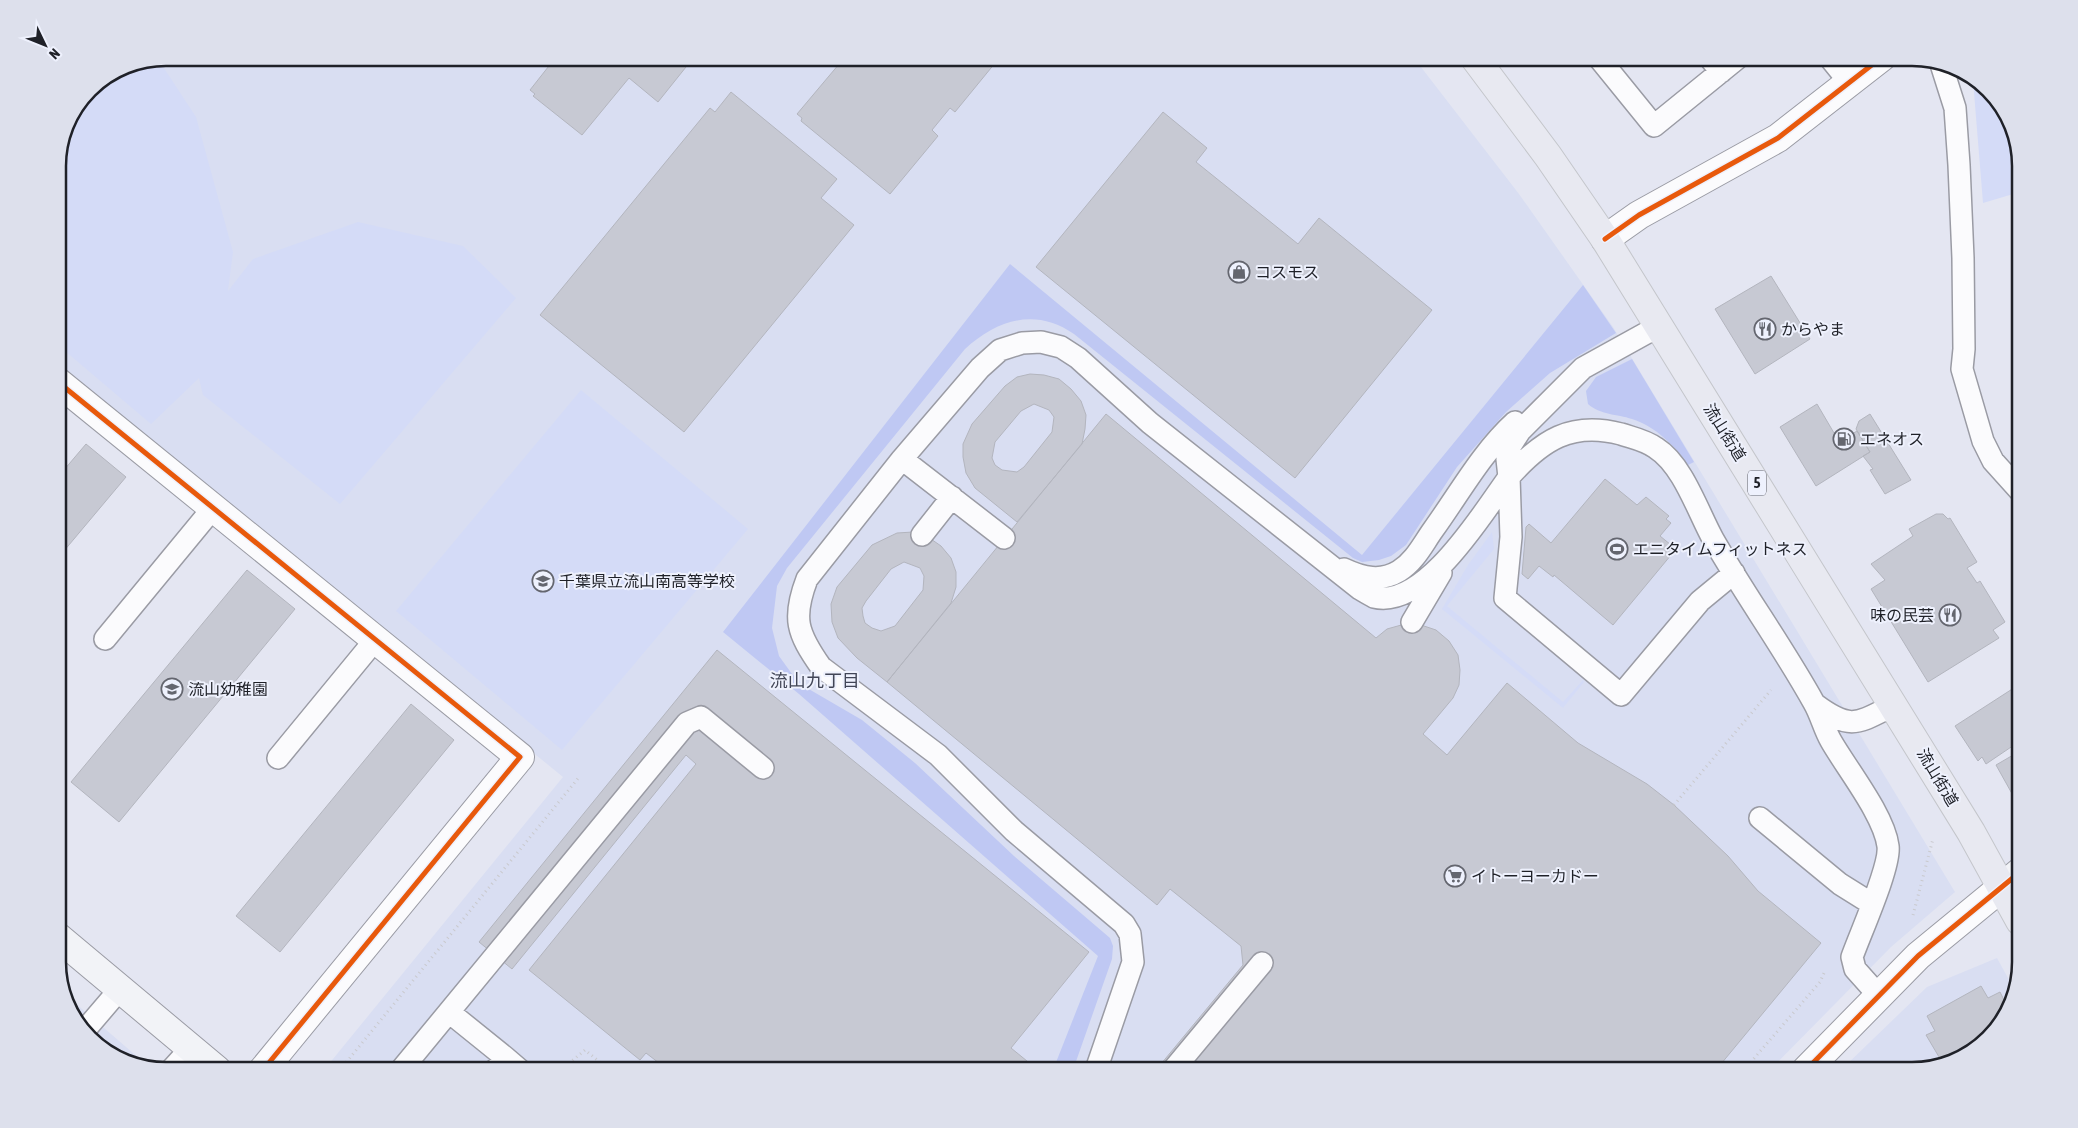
<svg xmlns="http://www.w3.org/2000/svg" width="2078" height="1128" font-family="'Asap Condensed','Noto Sans JP',sans-serif">
<style>
.built{fill:#d9def2}
.green{fill:#d4dbf7}
.forest{fill:#bfc8f3}
.building{fill:#c7c9d3;stroke:#b3b5be;fill-rule:evenodd}
.lines{fill:none;stroke-linecap:round;stroke-linejoin:round}
.lane-casing{stroke:#9a9ba4;stroke-width:24}
.street-casing{stroke:#9a9ba4;stroke-width:30}
.secondary-casing{stroke:#9a9ba4;stroke-width:30}
.primary-casing{stroke:#c4c6cb;stroke-width:30}
.path{stroke:#c9c9cd;stroke-width:3;stroke-dasharray:1 4;stroke-linecap:butt}
.lane{stroke:#fbfbfd;stroke-width:21}
.street{stroke:#fbfbfd;stroke-width:28}
.secondary{stroke:#f2f3f7;stroke-width:28}
.primary{stroke:#e8e9f1;stroke-width:28}
.cycleway-casing{stroke:#eef1fd;stroke-width:8}
.cycleway{stroke:#e8590c;stroke-width:5}
.labels{text-anchor:middle;stroke-width:4;stroke-linejoin:round;paint-order:stroke}
.shield{fill:#eef1fd;stroke:#5d5f68;stroke-width:1}
.shield-label{font-size:15px;font-weight:bold;fill:#1f2128}
.poi-label{font-size:16px;fill:#1f2128;stroke:#eef1fd;text-anchor:start}
.street-label{font-size:16px;fill:#1f2128;stroke:#eef1fd}
.neighbourhood-label{font-size:18px;fill:#424657;stroke:#eef1fd}
.rim{fill:none;stroke:#1f2128;stroke-width:2.5}
</style>
<rect width="100%" height="100%" fill="#e4e6f2"/>
<path class="built" d="M166,57L1414,58L1519,194L1613,327L1955,892L1891,947L1770,1070H324L563,777L58,365V159L69,118L89,89L125,66Z
M1997,958L2014,989L2009,1010L1972,1052L1912,1070H1841L1927,987Z
M67,996L148,1066L118,1059L76,1023Z"/>
<path class="green" d="M158,59L196,117L233,252L228,291L253,259L358,222L463,246L516,298L340,504L203,395L199,378L151,424L58,345V159L69,118L89,89L125,66Z
M1973,80L2002,106L2020,159V192L1983,203Z
M581,390L748,529L562,750L396,611Z
M1492,532L1494,549L1447,606L1563,702L1583,680L1584,682L1563,708L1442,609L1468,565Z"/>
<path class="forest" d="M1010,264L1362,555L1583,285L1616,333L1550,373L1506,412L1457,467L1406,545L1391,556L1379,560L1362,562L1353,558L1074,334C1035,307 997,320 965,349L787,568L777,586L772,628L779,656L792,674L807,688L862,720L915,763L1014,856L1110,938L1113,946L1112,959L1073,1070H1053L1098,956L799,694L723,632Z
M1632,359L1694,462L1688,465C1675,446 1655,426 1632,419C1617,414 1600,415 1588,404L1586,391L1596,377Z"/>
<path class="building" d="M556,57H694L658,102L629,78L582,135L533,96L535,94L530,90Z
M845,57H1000L955,112L950,108L932,130L938,136L890,194L801,121L802,118L797,114Z
M731,92L837,179L821,198L854,225L684,432L540,315L710,108L715,112Z
M1163,112L1207,148L1196,162L1298,244L1319,218L1432,310L1295,478L1036,267Z
M1771,276L1810,339L1755,374L1715,309Z
M1030,374L1044,375L1059,379L1071,389L1081,401L1086,415L1085,429L1082,444L1017,522L975,488L966,473L963,457V444L972,424L1005,386L1017,377ZM1034,404L1049,410L1054,417L1052,432L1024,467L1017,472L1002,470L995,465L992,458L995,442L1021,411Z
M1817,404L1834,433L1849,436L1857,431L1870,452L1816,486L1780,427Z
M1106,414L1376,638L1387,629L1412,622L1436,630L1449,641L1458,655L1460,670L1459,685L1453,698L1423,734L1447,755L1507,683L1578,743L1647,784L1674,805L1728,856L1758,891L1821,943L1716,1070H1156L1243,965L1241,946L1170,889L1157,905L887,682Z
M1870,414L1911,480L1885,494L1870,470L1873,469L1863,456L1870,452L1856,429L1859,421Z
M86,444L126,477L58,558V477Z
M1605,479L1637,505L1646,497L1669,516L1666,519L1671,523L1660,536L1676,549L1613,625L1554,575L1553,577L1539,566L1528,579L1522,574L1526,527L1529,524L1551,543Z
M1936,514H1943L1948,519L1950,518L1977,562L1967,568L1977,583L1980,581L2005,622L1993,630L1999,638L1928,682L1871,589L1885,580L1871,564L1913,536L1909,529Z
M913,532L928,537L941,546L951,558L956,572V587L951,603L887,682L857,658L838,638L832,622L831,604L837,587L872,545L897,533ZM904,562L920,568L924,576L923,590L895,626L881,631L872,628L865,623L863,616L862,608L866,601L891,569Z
M247,570L295,609L119,822L71,782Z
M717,650L1089,952L1011,1048L1038,1070H668L646,1053L640,1060L529,970L696,764L686,755L512,969L479,942Z
M2020,684V741L1986,764L1982,757L1978,761L1955,726Z
M411,704L454,740L280,952L236,916Z
M2020,751V808L1996,765Z
M1981,986L1988,998L2000,992L2009,1010L1972,1052L1942,1062L1926,1035L1935,1031L1927,1016Z"/>
<g class="lines">
<g class="lane-casing">
<path id="lane" d="M1598,57L1654,126L1739,57
M1709,57L1721,72
M1829,57L1850,83
M1941,64L1955,108L1959,165L1963,258L1964,349L1962,369L1983,441L1993,461L2020,491
M1659,326L1583,368L1520,431L1511,445L1507,459L1509,477C1542,440 1571,421 1621,434C1633,438 1645,440 1656,448C1683,465 1698,512 1713,539C1745,595 1783,647 1814,703C1821,715 1824,729 1831,741C1847,769 1884,815 1888,846C1891,866 1860,934 1852,957L1855,969L1880,997
M902,459L1004,538
M1509,477L1511,537L1505,598L1621,695L1700,601L1734,573
M922,535L952,497
M1344,569C1363,578 1381,582 1399,571C1415,561 1423,544 1433,530C1459,494 1482,452 1515,422
M1412,622L1441,573
M105,639L213,508
M1816,705C1851,731 1858,723 1894,705
M278,758L375,640
M1760,818L1840,884L1872,904
M449,1012L506,1058
M85,1030L120,989
M171,1070L191,1048
M401,1070L687,723L701,717L763,768
M495,1070L506,1058L520,1070
M1096,1070L1133,962L1130,934L1124,924L1014,831L938,755L821,667C797,633 792,618 807,579L902,459L980,368L1000,350L1022,343L1041,342L1061,347L1078,358L1150,423L1360,589C1365,592 1370,595 1374,597C1425,610 1484,511 1509,477
M1173,1070L1262,963"/>
</g>
<g class="street-casing">
<path id="street" d="M1605,239L1639,215L1778,138L1882,57
M58,382L520,757L263,1070
M1806,1070L1918,956L2002,887"/>
</g>
<g class="secondary-casing">
<path id="secondary" d="M2002,887L2020,872
M58,937L217,1070"/>
</g>
<g class="primary-casing">
<path id="primary" d="M1474,57L1548,156L1605,239L1971,832L2020,921"/>
</g>
<path class="path" d="M1674,805L1771,690
M1913,915L1933,839
M340,1070L580,776
M561,1070L585,1050L601,1063L604,1070
M1744,1070L1820,982L1824,973"/>
<use href="#lane" class="lane"/>
<use href="#street" class="street"/>
<use href="#secondary" class="secondary"/>
<use href="#primary" class="primary"/>
<g class="cycleway-casing">
<path id="cycleway" d="M1605,239L1639,215L1778,138L1882,57
M58,382L520,757L263,1070
M1806,1070L1918,956L2020,872"/>
</g>
<use href="#cycleway" class="cycleway"/>
</g>
<defs>
<g id="shop-ring" transform="scale(1.125)"><circle r="9.5" fill="#eef1fd" stroke="#64666f" stroke-width="1.5"/><path d="M-5-2.5h2.3a2.7 3.5 0 0 1 5.4 0H5L5.5 6h-11ZM-1.5-2.5h3a1.5 2.3 0 0 0-3 0Z" fill="#64666f"/></g>
<g id="restaurant-ring" transform="scale(1.125)"><circle r="9.5" fill="#eef1fd" stroke="#64666f" stroke-width="1.5"/><path d="M-5-6h1v4h1v-4h1v4h1v-4h1v5L-1.5 .5V6h-2V.5L-5-1ZM5-6V6H3V1.5H1.5Q1.5-4 5-6Z" fill="#64666f"/></g>
<g id="fuel-ring" transform="scale(1.125)"><circle r="9.5" fill="#eef1fd" stroke="#64666f" stroke-width="1.5"/><path d="M-5.5-6h7V0h2V4h1.3V-2.5L3-4.5l.8-.8L6-3V5H2.5V1h-1V6h-7ZM-4.2-4.7v3.2H.2V-4.7Z" fill="#64666f"/></g>
<g id="stadium-ring" transform="scale(1.125)"><circle r="9.5" fill="#eef1fd" stroke="#64666f" stroke-width="1.5"/><path d="M0-5a6.5 5 0 1 0 0 10a6.5 5 0 1 0 0-10ZM-3.5-1.8h7v3.6h-7Z" fill="#64666f"/></g>
<g id="school-ring" transform="scale(1.125)"><circle r="9.5" fill="#eef1fd" stroke="#64666f" stroke-width="1.5"/><path d="M0-5L7-2L0 1L-7-2ZM-4 1L0 2.5L4 1V4Q0 6-4 4Z" fill="#64666f"/></g>
<g id="supermarket-ring" transform="scale(1.125)"><circle r="9.5" fill="#eef1fd" stroke="#64666f" stroke-width="1.5"/><path d="M-6-5.5h2.5l.6 2H6L4.5 2H-2.5L-4.4-4H-6ZM-1.5 3.2a1.3 1.3 0 1 0 .1 0ZM3 3.2a1.3 1.3 0 1 0 .1 0Z" fill="#64666f"/></g>
</defs>
<g fill-rule="evenodd">
<use href="#shop-ring" x="1239" y="272"/>
<use href="#restaurant-ring" x="1765" y="329"/>
<use href="#fuel-ring" x="1844" y="439"/>
<use href="#stadium-ring" x="1617" y="549"/>
<use href="#school-ring" x="543" y="581"/>
<use href="#restaurant-ring" x="1950" y="615"/>
<use href="#school-ring" x="172" y="689"/>
<use href="#supermarket-ring" x="1455" y="876"/>
</g>
<g class="labels">
<rect class="shield" x="1748" y="470.5" width="18" height="25" rx="4"/>
<g class="shield-label">
<text x="1757" y="488">5</text>
</g>
<g class="poi-label">
<text x="1255" y="278">コスモス</text>
<text x="1781" y="335">からやま</text>
<text x="1860" y="445">エネオス</text>
<text x="1633" y="555">エニタイムフィットネス</text>
<text x="559" y="587">千葉県立流山南高等学校</text>
<text x="1934" y="621" text-anchor="end">味の民芸</text>
<text x="188" y="695">流山幼稚園</text>
<text x="1471" y="882">イトーヨーカドー</text>
</g>
<g class="street-label">
<text transform="translate(1725 432) rotate(58)" y="6">流山街道</text>
<text transform="translate(1938 777) rotate(59)" y="6">流山街道</text>
</g>
<g class="neighbourhood-label">
<text x="815" y="687">流山九丁目</text>
</g>
</g>
<path d="M0 0H2078V1128H0ZM166 66H1912A100 100 0 0 1 2012 166V962A100 100 0 0 1 1912 1062H166A100 100 0 0 1 66 962V166A100 100 0 0 1 166 66Z" fill="#dde0ec" fill-rule="evenodd"/>
<path class="rim" d="M166 66H1912A100 100 0 0 1 2012 166V962A100 100 0 0 1 1912 1062H166A100 100 0 0 1 66 962V166A100 100 0 0 1 166 66Z"/>
<g transform="translate(45 45) rotate(133)" stroke="#eef1fd" stroke-width="4" paint-order="stroke">
<path d="M0-4L9 19L0 12L-9 19Z" fill="#1f2128"/>
<text y="-8" font-size="14" font-weight="bold" text-anchor="middle" fill="#1f2128">N</text>
</g>
</svg>
